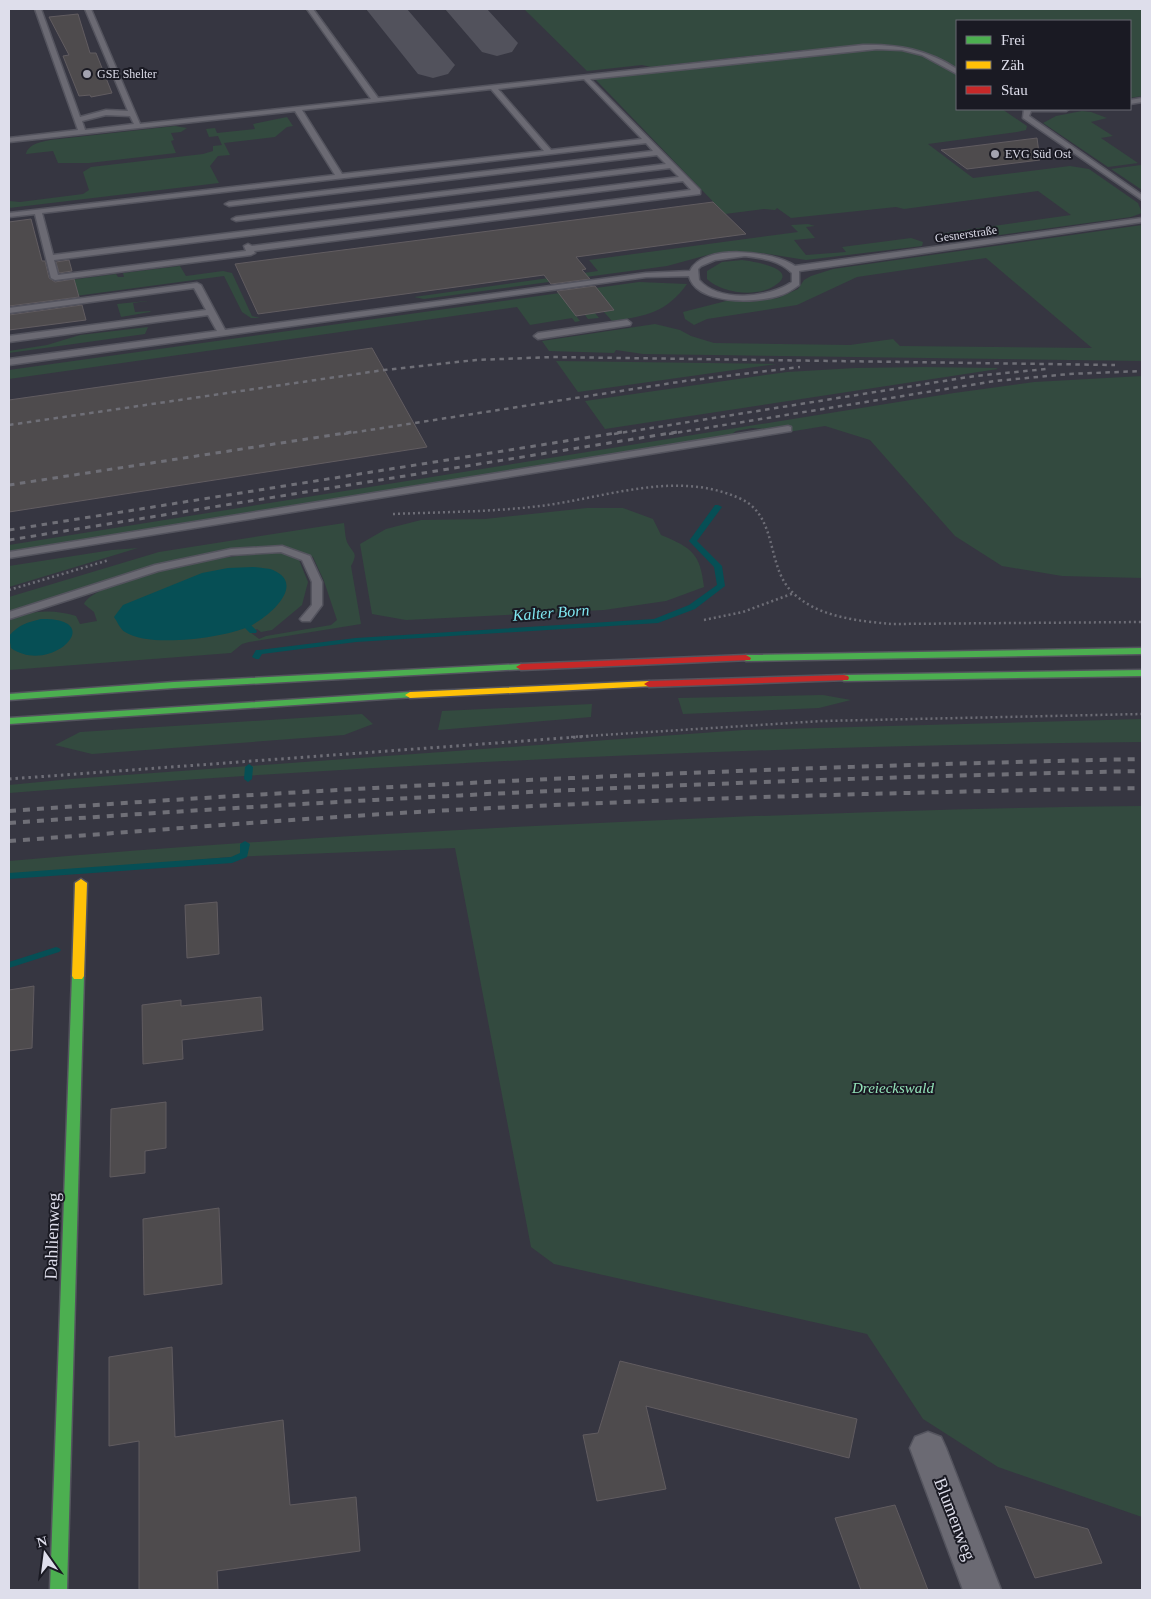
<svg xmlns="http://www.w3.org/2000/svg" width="1151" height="1599" font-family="Georgia,serif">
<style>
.green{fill:#334a3f}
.water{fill:#064f55}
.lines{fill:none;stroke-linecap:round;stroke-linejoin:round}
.stream{fill:#064f55;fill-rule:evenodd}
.taxiway{fill:#52525c;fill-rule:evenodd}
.building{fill:#4e4b4d;stroke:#615c60}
.lane-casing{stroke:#54545e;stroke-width:3}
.street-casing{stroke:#54545e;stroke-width:3}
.fast-casing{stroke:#54545e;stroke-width:3}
.slow-casing{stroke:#54545e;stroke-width:3}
.jam-casing{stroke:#54545e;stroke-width:3}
.path-far1{stroke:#6d6d76;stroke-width:2.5;stroke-dasharray:2 3;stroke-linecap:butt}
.path{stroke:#6d6d76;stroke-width:3;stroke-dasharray:2.5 4;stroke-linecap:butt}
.lane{fill:#6b6a73;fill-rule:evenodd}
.street{fill:#6b6a73;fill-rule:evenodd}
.fast{fill:#4caf50;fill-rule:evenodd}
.slow{fill:#ffc107;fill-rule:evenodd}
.jam{fill:#c62828;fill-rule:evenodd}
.rail-far2{stroke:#6f6f77;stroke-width:2.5;stroke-dasharray:4.5 4.5;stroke-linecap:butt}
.rail-far1{stroke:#6f6f77;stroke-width:3;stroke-dasharray:5.5 5.5;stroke-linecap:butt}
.rail{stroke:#6f6f77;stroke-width:4;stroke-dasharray:7 7;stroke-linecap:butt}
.poi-dot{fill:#a3a3b0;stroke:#1a1a23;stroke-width:2}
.labels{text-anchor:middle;stroke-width:4;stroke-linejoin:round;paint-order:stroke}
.far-poi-label{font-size:12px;fill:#dedeeb;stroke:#1a1a23;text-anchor:start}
.far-street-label{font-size:12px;fill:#dedeeb;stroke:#1a1a23}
.park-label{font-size:15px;font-style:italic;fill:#93e2b8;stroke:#1a1a23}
.water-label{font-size:16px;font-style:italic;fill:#7fe6f0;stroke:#1a1a23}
.near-street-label{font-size:18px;fill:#dedeeb;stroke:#1a1a23}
</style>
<rect width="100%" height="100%" fill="#363641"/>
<path class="green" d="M524,9H1142V96L1130,98V21H957V109H1002L1027,126L1026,130L1017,132L928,144L973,178L1070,166L1089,169L1138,203L1142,213L1131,217L949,242L938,234L1071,215L1038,191L904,209L896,207L791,218L777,208L775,210L764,209L725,214L595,79L808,55L802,50L651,67L642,65L587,71Z
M1082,111L1091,112L1107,118L1091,122L1113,136L1101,138L1138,163L1108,167L1043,123L1056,116Z
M287,117L293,126L287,127L275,137L224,143L230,155L218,156L210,166L219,183L9,208V201L20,202L83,194L89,190L83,172L91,167L203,154L213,151V146L222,145L218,136L209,137L206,129L215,128L217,133L255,129L253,124Z
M175,126L187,128L181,132L171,133L174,140L171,141L176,153L89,163H58L53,151L26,154C28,144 41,142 50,140Z
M1142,165V190L1111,169L1141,165Z
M808,224L815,226L806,227L815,238L794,240L806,255L846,252L842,247L911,238L923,242L922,246L806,260L762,253L729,252L715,253L667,266L424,299L414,297L598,271L589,260L798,232L791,225Z
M1142,225V361L643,354L616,350L614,353L549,351L542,341L655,324L680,330L691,336L714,343L850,345L893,339L900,346L1092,348L986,258L857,277L797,305L707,319L694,325L685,319L683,312L730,300L750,302L778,298L798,289L804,280L811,276L833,269Z
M742,260C750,261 799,268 777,284C760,298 722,294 707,279V271L722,262Z
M180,266L186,276L223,271L232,273L252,316L260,318H251L242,312L224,276L9,305V288L116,274L118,277H124L123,273Z
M639,282L687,284C666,313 646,316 612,321L604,312L614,310L595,313L599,318L588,319L581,310L573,312L580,321L575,322L572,318L530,325L517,307L9,379V370Z
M146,301H148L133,303L135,312L151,311L150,312L121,317L117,304Z
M148,327L145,334L9,353V351L47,345L80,335Z
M556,361L777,364L578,392Z
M925,367L996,368L998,369L605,429L585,401L787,372L855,368Z
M1142,376V578L1062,576L1002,566L955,536L870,440L825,426L9,559V557L789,430L752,428L736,431L732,434L724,436L9,552V545L954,393L1034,382Z
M587,508H623L653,519L661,535C692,548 700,553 704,587L666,601L604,610L406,620L372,614L360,544L386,529L421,520L485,519Z
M344,523C345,529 345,539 348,544C354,554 358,553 351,566L361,624L249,642L242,644L231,653L9,670V621C30,610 53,609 76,616L80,624L97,621L94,612L84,604C95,578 247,550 278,553C285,553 293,558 299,560L308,582L302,605L272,630L261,632L257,629L250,632L259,639L266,636L331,625L337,620L324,581L313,557L283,545L230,550L153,565L9,612V597L159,552Z
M138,548L9,587V566L112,550Z
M823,695L851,700L819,708L683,714L678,698Z
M592,704L591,717L438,730L442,711Z
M362,714L373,724L344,735L92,754L55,745L80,732Z
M1142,719V742C764,746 386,763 9,793V785L71,779L743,730Z
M1142,806V1517L998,1467L923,1419L867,1334L554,1264L531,1247L455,848L230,857L9,876V861C249,840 491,827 732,817C868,812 1005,807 1142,806Z"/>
<path class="water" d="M254,567C260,568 268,568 273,570C308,585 266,619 248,627C222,638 149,648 125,632C120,629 117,621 114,617L123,605L202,573L228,568Z
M41,619C110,618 50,676 11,648L9,636C18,625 28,622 41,619Z"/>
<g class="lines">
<path class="stream" d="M715,505H718L722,507L697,541L722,566L725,586L695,609L658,623L356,642L262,654L259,659H256L252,657L256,650H259L356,638L654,619L689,605L717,585L714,567L689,541Z
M245,625H251L257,631L256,633H250L244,627Z
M249,764L253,767L252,779L248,782L244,779L245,767Z
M245,841L250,844L247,857L232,863L9,879V873L231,857L240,853V844Z
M56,947L59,948L61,950L59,952L9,968V962Z"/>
<path class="taxiway" d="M366,9H407L455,65L448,74L433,78L418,74Z
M445,9H487L518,43L512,52L497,56L482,52Z"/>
</g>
<path class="building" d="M78,14L90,53H96L112,93L91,97L90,95L79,96L63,56L69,55L49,17Z
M1037,138L1040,160L967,169L941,150Z
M713,202L746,234L576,257L586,269L582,270L590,279L551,284L544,275L258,314L235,264Z
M31,219L42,261H45L49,278L55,282L74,279L79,297L9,306V222Z
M69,260L72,271L59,273L56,262Z
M595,286L614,310L576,316L557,291Z
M82,305L86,320L9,330V315Z
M372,348L427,447L9,512V400Z
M217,902L219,954L187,958L185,905Z
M34,986L32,1048L9,1051V990Z
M261,997L263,1030L182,1040L183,1059L143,1064L142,1005L181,1000V1006Z
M166,1102V1148L145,1151V1173L110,1177L111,1109Z
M219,1208L222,1284L144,1295L143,1219Z
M172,1347L175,1437L283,1420L290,1505L356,1497L360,1551L217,1571L218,1590H139V1441L109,1446V1357Z
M620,1361L857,1419L849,1458L646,1406L666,1489L597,1501L583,1435L598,1433Z
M895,1505L928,1590H861L835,1518Z
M1005,1506L1088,1529L1102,1563L1035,1578Z"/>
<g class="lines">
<g class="lane-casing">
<path id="lane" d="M35,9H41L80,117L106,110L128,111L85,9H91L140,124L371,99L307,9H313L378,98L863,45C898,44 928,50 957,69V74L922,55L902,50L877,49L590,79L700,190V194L254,251L255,253L251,255L55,280L51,278L35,214L9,217V213L335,175L295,111L9,142V138L78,130ZM584,79L642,139L551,150L498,89ZM491,89L544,151L342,174L302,110ZM106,115L130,116L134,124L85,130L82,121ZM646,143L653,151L229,202L225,204L229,206L657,155L666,164L236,217L232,219L236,221L670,168L679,177L53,255L42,213ZM683,181L691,190L252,246L248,244L244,246L246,251L58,275L54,260Z
M1142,98V102L1130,104V100Z
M1024,109H1069L1066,111H1031L1029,116L1142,195V200L1023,118Z
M1142,218V222L799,271V285C792,290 786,294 778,296C756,303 696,305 689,276L646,277L9,365V359L217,331L208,315L9,342V336L206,310L194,288L9,313V308L197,283L201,285L225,330L646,273L690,271C702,243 774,251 795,266ZM745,256C762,258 779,260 792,273V282C769,298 719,303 699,280L698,269L701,266L715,260Z
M627,320L631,323L630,325L538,339L534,336L538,333Z
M788,426L791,427V431L9,558V552Z
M282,546L310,556L322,582V605L310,621H302L300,619L312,605V582L302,560L281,552L231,555L158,571L9,619V612L155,565L231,549Z"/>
</g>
<g class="street-casing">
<path id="street" d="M928,1432L941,1437L946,1448L1001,1590H963L910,1448L915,1437Z"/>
</g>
<g class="fast-casing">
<path id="fast" d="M1142,648V654L746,661L741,658L746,655Z
M521,664L526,667L525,669L174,688L9,700V694L174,682Z
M1142,670V676L844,681L839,678L844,675Z
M410,692L415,695L414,697L9,724V718Z
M78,972L82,973L84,976L67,1590H50L72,976L74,973Z"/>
</g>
<g class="slow-casing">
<path id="slow" d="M649,681L654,684L653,686L410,698L405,695L410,692Z
M81,879L87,883L84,976L82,979H74L72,976L75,883Z"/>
</g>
<g class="jam-casing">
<path id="jam" d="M746,655L751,658L750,660L521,670L516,667L521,664Z
M844,675L848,676L849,678L848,680L649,687L644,684L649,681Z"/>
</g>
<path class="path-far1" d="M393,514C442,512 491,512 540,506C606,498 677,469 741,499C778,516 766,566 792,592C817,617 858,621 891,624L1142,622
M9,590L109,560
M704,620L743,612L794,593
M571,737L822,721L1142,714"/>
<path class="path" d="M9,779L591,736"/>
<use href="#lane" class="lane"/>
<use href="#street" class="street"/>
<use href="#fast" class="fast"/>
<use href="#slow" class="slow"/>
<use href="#jam" class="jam"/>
<path class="rail-far2" d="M9,425L384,370L476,360L553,357L1115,365
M344,434L685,381L800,367
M614,434L975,376L1046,369
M669,434L995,381L1069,374L1142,371"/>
<path class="rail-far1" d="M9,485L352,432
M9,530L622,432
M9,540L677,432"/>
<path class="rail" d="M9,811C386,784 764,767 1142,759
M9,823C386,796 764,779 1142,771
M9,841C157,830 305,818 453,810C682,798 912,792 1142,788"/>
</g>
<g class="poi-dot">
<circle cx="87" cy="74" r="5"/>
<circle cx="995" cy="154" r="5"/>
</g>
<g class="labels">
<g class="far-poi-label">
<text x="97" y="78">GSE Shelter</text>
<text x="1005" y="158">EVG Süd Ost</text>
</g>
<g class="far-street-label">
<text transform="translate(966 234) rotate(-8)" y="4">Gesnerstraße</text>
</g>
<g class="park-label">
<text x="893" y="1093">Dreieckswald</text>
</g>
<g class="water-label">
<text transform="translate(551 612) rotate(-4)" y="6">Kalter Born</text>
</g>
<g class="near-street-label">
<text transform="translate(52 1236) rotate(-88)" y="6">Dahlienweg</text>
<text transform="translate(955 1519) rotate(69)" y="6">Blumenweg</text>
</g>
</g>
<rect width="1151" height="1599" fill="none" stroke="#dedeeb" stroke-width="20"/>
<rect x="956" y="20" width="175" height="90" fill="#1a1a23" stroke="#686873"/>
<rect x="966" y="36" width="25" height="8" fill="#4caf50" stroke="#686873"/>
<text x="1001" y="45" font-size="15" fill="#dedeeb">Frei</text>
<rect x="966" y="61" width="25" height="8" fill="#ffc107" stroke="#686873"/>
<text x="1001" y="70" font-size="15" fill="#dedeeb">Zäh</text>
<rect x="966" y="86" width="25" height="8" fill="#c62828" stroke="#686873"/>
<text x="1001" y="95" font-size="15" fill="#dedeeb">Stau</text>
<g transform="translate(45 1554) rotate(346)" stroke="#1a1a23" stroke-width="4" paint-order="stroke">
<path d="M0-4L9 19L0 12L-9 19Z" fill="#dedeeb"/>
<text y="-8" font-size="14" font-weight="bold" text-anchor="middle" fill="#dedeeb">N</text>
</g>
</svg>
